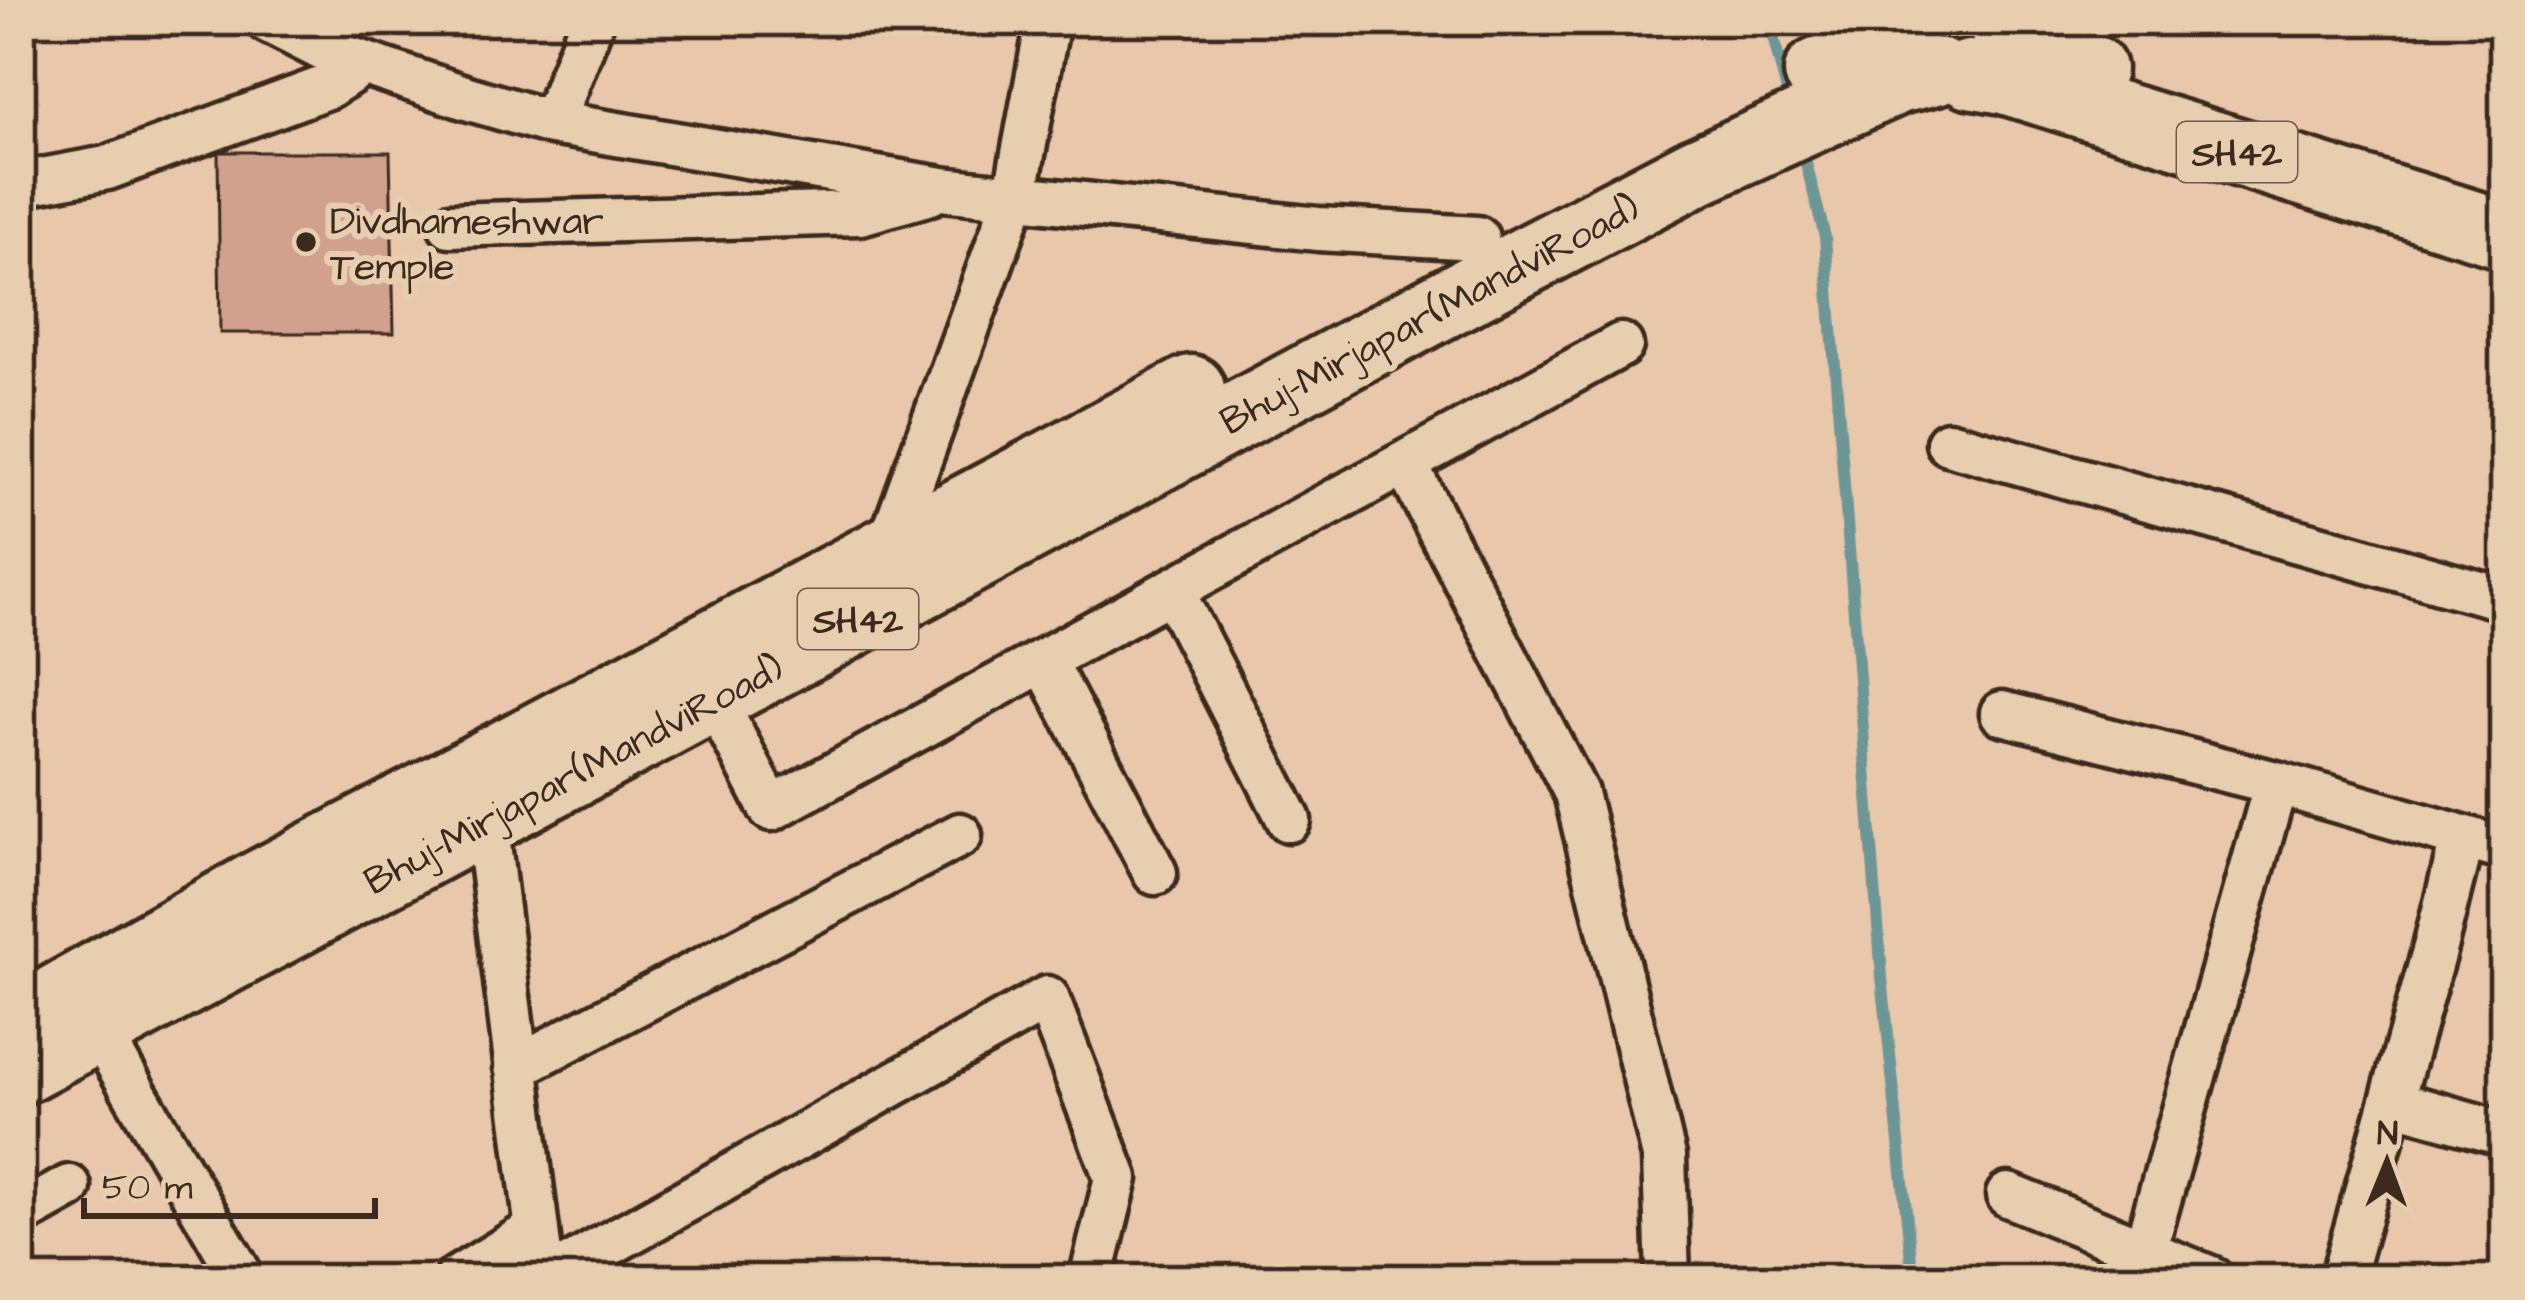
<svg xmlns="http://www.w3.org/2000/svg" width="2525" height="1300" font-family="'Architects Daughter',sans-serif">
<style>
.lines{fill:none;stroke-linecap:round;stroke-linejoin:round}
.stream{stroke:#6d9796;stroke-width:12}
.building{fill:#d2a18e;stroke:#3b2a1e;stroke-width:3}
.street-casing{stroke:#3b2a1e;stroke-width:51}
.primary-casing{stroke:#3b2a1e;stroke-width:75}
.street{stroke:#e6ceaf;stroke-width:42}
.primary{stroke:#e6ceaf;stroke-width:66}
.poi-dot{fill:#3b2a1e;stroke:#e6ceaf;stroke-width:4.5}
.labels{text-anchor:middle;stroke-width:12;stroke-linejoin:round;paint-order:stroke}
.shield{fill:#e6ceaf;stroke:#6e5b4a;stroke-width:3}
.shield-label{font-size:36px;font-weight:bold;fill:#3b2a1e}
.poi-label{font-size:39px;fill:#3b2a1e;stroke:#e6ceaf;text-anchor:start}
.street-label{font-size:39px;fill:#3b2a1e;stroke:#e6ceaf}
</style>
<rect width="100%" height="100%" fill="#e9c7ab"/>
<filter id="ink" filterUnits="userSpaceOnUse"><feTurbulence type="fractalNoise" baseFrequency=".00833" numOctaves="2"/><feDisplacementMap in="SourceGraphic" scale="24" xChannelSelector="R" yChannelSelector="G"/><feConvolveMatrix kernelMatrix="1 2 1 2 8 2 1 2 1" color-interpolation-filters="sRGB"/></filter>
<g filter="url(#ink)">
<g class="lines">
<path class="stream" d="M1769,21L1791,107
M1801,144L1825,237L1882,977L1913,1279"/>
</g>
<path class="building" d="M218,152H390L394,333H220Z"/>
<g class="lines">
<g class="street-casing">
<path id="street" d="M268,21L327,51L467,98L552,123L942,189L1318,229L1477,238
M552,123L592,21
M21,184L107,168L329,86L364,63
M450,225L860,213L930,193
M1948,443L2504,599
M1405,463L1576,793L1664,1156L1668,1279
M888,548L1015,197L1048,21
M1172,590L1289,820
M1044,660L1155,873
M713,697L771,809L1621,345
M2002,713L2276,783L2504,849
M486,820L543,1279
M98,1030L243,1279
M516,1067L960,835
M2392,1102L2504,1133
M2008,1195L2213,1279
M21,1214L69,1187
M2145,1250L2276,783
M456,1279L537,1229
M547,1279L1047,998L1116,1178L1091,1279
M2342,1279L2434,951L2462,839"/>
</g>
<g class="primary-casing">
<path id="primary" d="M2002,25L2024,50L2092,69
M1818,72L1884,43L1908,21
M1970,74L2004,80L2504,234
M21,1018L254,887L1191,389
M21,1070L1500,274L1697,171L1898,80L1936,71"/>
</g>
<use href="#street" class="street"/>
<use href="#primary" class="primary"/>
</g>
</g>
<circle class="poi-dot" cx="306" cy="242" r="12"/>
<g class="labels">
<g class="shield">
<rect x="2177" y="122" width="120" height="60" rx="9"/>
<rect x="798" y="589" width="120" height="60" rx="9"/>
</g>
<g class="shield-label">
<text x="2237" y="165">SH42</text>
<text x="858" y="632">SH42</text>
</g>
<g class="poi-label">
<text x="330" y="234">Divdhameshwar<tspan x="330" dy="45">Temple</tspan></text>
</g>
<g class="street-label">
<text transform="translate(1429 313) rotate(-28)" y="14">Bhuj-Mirjapar(MandviRoad)</text>
<text transform="translate(573 773) rotate(-28)" y="14">Bhuj-Mirjapar(MandviRoad)</text>
</g>
</g>
<rect width="2525" height="1300" fill="none" stroke="#e6ceaf" stroke-width="72"/>
<rect x="36" y="36" width="2453" height="1228" fill="none" stroke="#3b2a1e" stroke-width="4.5" filter="url(#ink)"/>
<g transform="translate(2387 1162) rotate(1)" stroke="#e6ceaf" stroke-width="9" paint-order="stroke">
<path d="M0-9L21 45L0 30L-21 45Z" fill="#3b2a1e"/>
<text y="-18" font-size="33" font-weight="bold" text-anchor="middle" fill="#3b2a1e">N</text>
</g>
<path d="M84 1198v18h291v-18" fill="none" stroke="#3b2a1e" stroke-width="6"/>
<text x="102" y="1198" font-size="36" fill="#3b2a1e" stroke="#e6ceaf" stroke-width="9" paint-order="stroke">50 m</text>
</svg>
